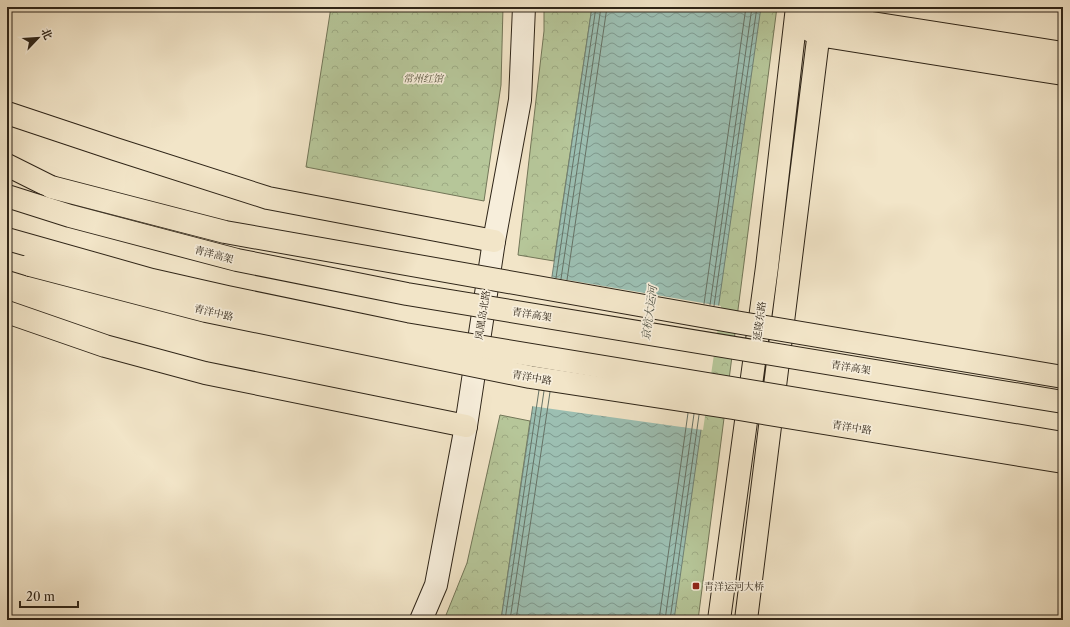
<svg xmlns="http://www.w3.org/2000/svg" width="1070" height="627" font-family="'Libre Caslon Text','Noto Serif SC',serif">
<style>
.park{fill:url(#park-crowns);stroke:#727658}
.water{fill:url(#water-waves);stroke:#708174}
.pier{fill:#f2e5c8}
.lines{fill:none;stroke-linecap:round;stroke-linejoin:round}
.shore{stroke:#667265;stroke-width:1}
.secondary-casing{stroke:#2f2518;stroke-width:24}
.primary-casing{stroke:#2f2518;stroke-width:24}
.secondary{stroke:#f7eedb;stroke-width:22}
.primary{stroke:#f2e5c8;stroke-width:22}
.primary-bridge-casing{stroke:#2f2518;stroke-width:24;stroke-linecap:butt}
.highway-bridge-casing{stroke:#2f2518;stroke-width:24;stroke-linecap:butt}
.primary-bridge{stroke:#f2e5c8;stroke-width:22}
.highway-bridge{stroke:#f2e5c8;stroke-width:22}
.poi-dot{fill:#8f2418;stroke:#f7eedb;stroke-width:1.5}
.labels{text-anchor:middle;stroke-width:3.5;stroke-linejoin:round;paint-order:stroke}
.park-label{font-size:10px;font-style:italic;fill:#58553f;stroke:#f7eedb}
.street-label{font-size:10px;fill:#2f2518;stroke:#f7eedb}
.poi-label{font-size:10px;fill:#2f2518;stroke:#f7eedb;text-anchor:start}
.water-label{font-size:11px;font-style:italic;fill:#505346;stroke:#f7eedb}
</style>
<defs>
<pattern id="park-crowns" width="20" height="18" patternUnits="userSpaceOnUse"><rect width="20" height="18" fill="#b6c699"/><path d="M2 6a3 3 0 1 1 6 0M12 15a3 3 0 1 1 6 0" fill="none" stroke="#9daa83"/></pattern>
<pattern id="water-waves" width="16" height="10" patternUnits="userSpaceOnUse"><rect width="16" height="10" fill="#9cbfb2"/><path d="M0 5q4-4 8 0t8 0" fill="none" stroke="#809b90"/></pattern>
</defs>
<rect width="100%" height="100%" fill="#f2e5c8"/>
<filter id="stains"><feTurbulence type="fractalNoise" baseFrequency=".005" numOctaves="4"/><feColorMatrix values="0 0 0 0 .2 0 0 0 0 .09 0 0 0 0 .02 0 0 0 .5 -.17"/></filter>
<radialGradient id="worn" r=".72"><stop offset=".6" stop-color="#630" stop-opacity="0"/><stop offset="1" stop-color="#630" stop-opacity=".3"/></radialGradient>
<path class="park" d="M331,7H503L501,85L484,201L306,167Z
M544,7H592L554,261L518,255L544,31Z
M743,7H777L698,620H659Z
M500,415L530,421L501,620H444L467,563Z"/>
<path class="water" d="M592,7H761L674,620H501Z"/>
<path class="pier" d="M550,277L721,306L703,430L531,406Z"/>
<g class="lines">
<path class="shore" d="M556,278L596,7
M561,279L601,7
M567,280L607,7
M704,304L746,7
M710,305L752,7
M714,306L757,7
M505,620L539,390
M510,620L544,391
M516,620L550,392
M659,620L688,413
M665,620L694,414
M670,620L699,415"/>
<g class="secondary-casing">
<path id="secondary" d="M421,620L436,585L466,426L494,241L520,100L524,7"/>
</g>
<g class="primary-casing">
<path id="primary" d="M808,18L821,15L1063,53
M806,28L818,35L1063,74
M7,113L115,149L268,198L494,241
M7,165L51,187
M7,258L30,265
M7,312L105,346L205,373L466,426
M719,620L767,267L797,7
M746,620L822,7"/>
</g>
<use href="#secondary" class="secondary"/>
<use href="#primary" class="primary"/>
<g class="primary-bridge-casing">
<path id="primary-bridge" d="M51,187L225,232L741,323L1063,377
M30,265L206,311L530,377L733,408L1063,462"/>
</g>
<g class="highway-bridge-casing">
<path id="highway-bridge" d="M7,196L70,216L237,260L407,294L1063,402
M7,239L152,280L227,297L405,334L1063,443"/>
</g>
<use href="#primary-bridge" class="primary-bridge"/>
<use href="#highway-bridge" class="highway-bridge"/>
</g>
<rect class="poi-dot" x="692" y="582" width="8" height="8" rx="2"/>
<g class="labels">
<g class="park-label">
<text x="423" y="82">常州红馆</text>
</g>
<g class="street-label">
<text transform="translate(214 254) rotate(15)" y="4">青洋高架</text>
<text transform="translate(214 312) rotate(13)" y="4">青洋中路</text>
<text transform="translate(532 314) rotate(9)" y="4">青洋高架</text>
<text transform="translate(482 315) rotate(-81)" y="4">凤凰岛北路</text>
<text transform="translate(759 321) rotate(-82)" y="4">延陵东路</text>
<text transform="translate(851 367) rotate(9)" y="4">青洋高架</text>
<text transform="translate(532 377) rotate(10)" y="4">青洋中路</text>
<text transform="translate(852 427) rotate(9)" y="4">青洋中路</text>
</g>
<g class="poi-label">
<text x="704" y="590">青洋运河大桥</text>
</g>
<g class="water-label">
<text transform="translate(649 313) rotate(-82)" y="4">京杭大运河</text>
</g>
</g>
<rect width="1070" height="627" fill="none" stroke="#f2e5c8" stroke-width="24"/>
<rect x="8" y="8" width="1054" height="611" fill="none" stroke="#2f2518" stroke-width="2"/>
<rect x="12" y="12" width="1046" height="603" fill="none" stroke="#2f2518"/>
<g transform="translate(38 38) rotate(65)" stroke="#f7eedb" stroke-width="3" paint-order="stroke">
<path d="M0-3L7 15L0 10L-7 15Z" fill="#2f2518"/>
<text y="-6" font-size="11" font-weight="bold" text-anchor="middle" fill="#2f2518">北</text>
</g>
<path d="M20 601v6h58v-6" fill="none" stroke="#2f2518" stroke-width="2"/>
<text x="26" y="601" font-size="12" fill="#2f2518" stroke="#f7eedb" stroke-width="3" paint-order="stroke">20 m</text>
<rect width="100%" height="100%" filter="url(#stains)"/>
<rect width="100%" height="100%" fill="url(#worn)"/>
</svg>
